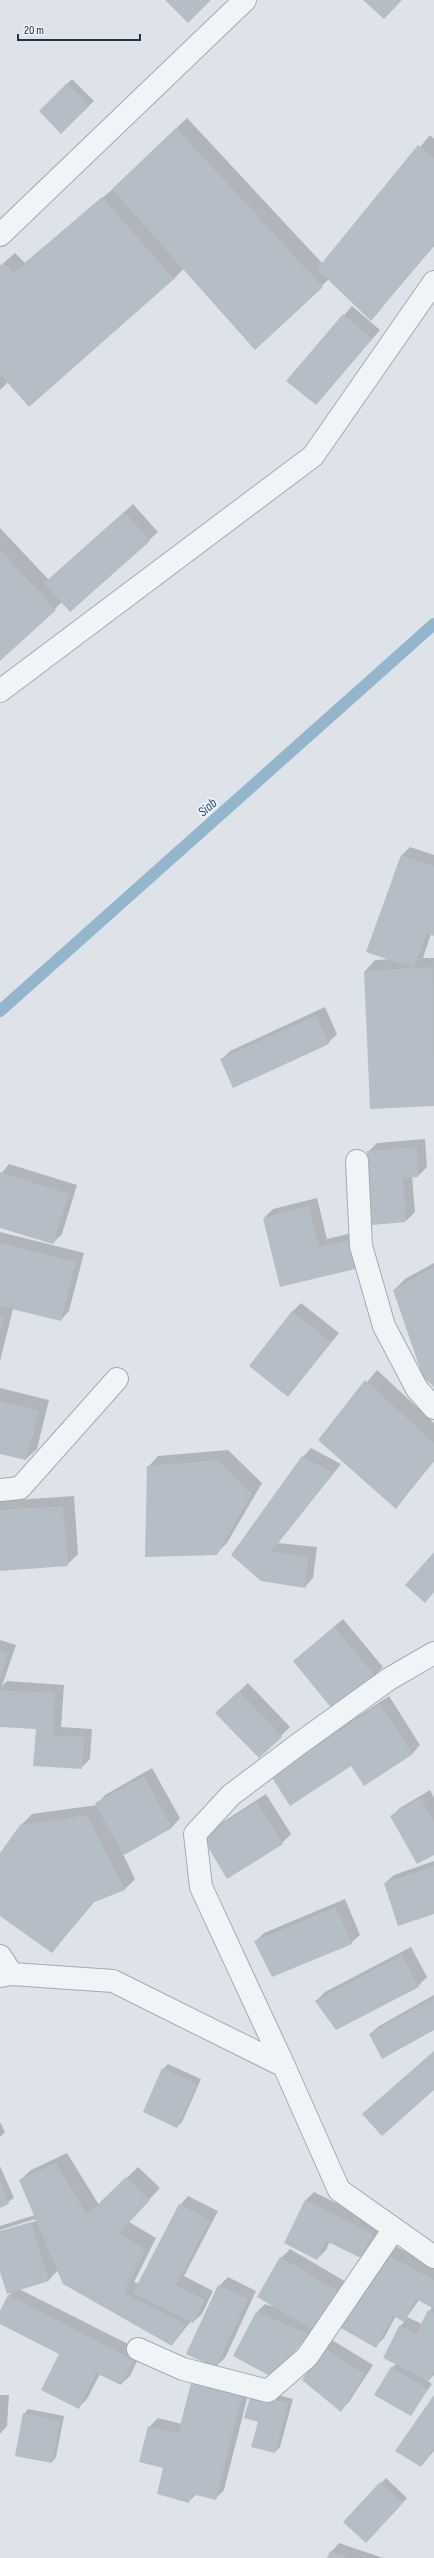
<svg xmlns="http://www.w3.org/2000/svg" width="434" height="2558" font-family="'Sofia Sans Condensed',sans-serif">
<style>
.shadow{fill:#0003;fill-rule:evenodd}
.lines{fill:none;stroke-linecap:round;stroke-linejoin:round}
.stream{stroke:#95b5cd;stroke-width:12}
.building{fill:#b5bdc7}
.minor-casing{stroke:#a3aab4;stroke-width:24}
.minor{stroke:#f1f4f7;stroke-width:22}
.labels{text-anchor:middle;stroke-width:4;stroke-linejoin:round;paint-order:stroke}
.water-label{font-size:14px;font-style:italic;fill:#2b547a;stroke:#eef2f7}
</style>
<rect width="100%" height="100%" fill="#dee3e9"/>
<path class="shadow" d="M72,79L94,101L61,133L40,111Z
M187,118L323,264L430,135L434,139V246L371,320L329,279L255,348L184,268L174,279L8,382L0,390V266L15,253L25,263L114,188Z
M352,306L380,330L316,404L287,381Z
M133,504L158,532L70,611L62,602L0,660V528L49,580Z
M410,847L434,855V935L431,934L423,958H434V1105L371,1108L365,971L375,960L391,959L402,855Z
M325,1007L337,1034L328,1043L221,1060L230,1051Z
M425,1139L427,1167L418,1176H412L415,1212L406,1221L368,1152L377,1143Z
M9,1164L77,1185L62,1234L53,1243L0,1227V1175Z
M317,1198L327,1239L360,1231L367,1258L281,1286L264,1218L273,1209Z
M0,1232L84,1253L69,1311L61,1320L13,1309L0,1361Z
M434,1263V1386L394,1290L405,1279Z
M301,1303L339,1333L288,1396L292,1312Z
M377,1370L434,1423V1461L396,1508L319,1440Z
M0,1388L49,1400L37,1449L26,1459L0,1453Z
M311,1448L341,1464L278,1543L317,1547L313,1578L305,1587L261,1580L303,1457Z
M228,1450L262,1483L227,1543L216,1554L148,1467L158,1456Z
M74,1496L78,1554L67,1565L0,1570V1501Z
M343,1619L383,1667L374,1676L294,1661Z
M0,1640L16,1645L2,1686L7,1681L64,1685L61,1727L92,1729L90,1759L81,1768L37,1728L0,1726Z
M248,1683L290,1727L259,1757L217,1713Z
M389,1696L420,1745L412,1754L351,1764L281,1767Z
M152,1768L180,1818L172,1827L123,1854L135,1879L125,1889L95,1901L52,1952L0,1915V1855L21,1825L32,1814L97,1805L105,1795Z
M430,1790L434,1798V1854L392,1816L400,1808Z
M266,1794L291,1834L282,1843L212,1829Z
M434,1861V1913L385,1883L394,1875Z
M345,1899L360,1935L351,1943L255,1942L264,1933Z
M411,1947L427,1977L418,1986L316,2001L325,1992Z
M434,1995V2029L370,2034L379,2026Z
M168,2064L201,2079L182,2122L177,2127L163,2069Z
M0,2122L5,2132L0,2137Z
M67,2153L99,2205L138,2167L160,2188L129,2222L156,2238L134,2282L139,2284L180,2205L188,2196L218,2211L184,2276L213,2291L202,2314L193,2322L191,2321L172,2345L58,2270L49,2280L19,2289L142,2351L130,2376L121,2384L100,2374L87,2399L78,2408L61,2354L0,2323V2313L8,2296L14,2290L0,2269V2233L36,2221L35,2219L0,2230V2226L35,2215L20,2180L31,2170Z
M0,2166L14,2198L0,2207Z
M314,2192L381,2225L370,2248L361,2257L330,2241L326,2250L317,2259L305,2201Z
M392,2244L434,2267V2375L429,2380L421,2376L432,2384L410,2415L391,2368L396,2364L399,2327L405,2321L396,2316L384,2338L376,2346L342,2328ZM419,2300L432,2307L422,2324L407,2317Z
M290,2249L348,2283L314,2329L281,2367L257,2312L265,2304L274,2307L281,2258Z
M228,2277L256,2291L225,2358L216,2366L219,2286Z
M332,2340L373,2365L349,2402L341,2410L304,2380Z
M200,2375L250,2387L224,2490L215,2499L197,2494L189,2501L164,2467L149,2427L158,2418L182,2424L192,2384Z
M257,2389L293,2399L280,2447L275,2452Z
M0,2395H9L7,2426L0,2434Z
M434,2397V2451L421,2466Z
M28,2409L64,2416L56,2457L52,2462L24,2414Z
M386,2478L407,2498L371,2537L345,2522Z
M339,2543L383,2558H328L331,2552Z"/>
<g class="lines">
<path class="stream" d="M0,1011L434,624"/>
</g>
<path class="building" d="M165,0H211L188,23Z
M363,0H402L384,19Z
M67,83L89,106L61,134L39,111Z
M176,128L323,287L255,350L112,189Z
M418,145L434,158V245L371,321L317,269Z
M102,197L174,279L29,407L0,374V266L4,263L13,273Z
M343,314L372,339L316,405L286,381Z
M124,512L150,541L70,612L44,583Z
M0,550L56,610L0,661Z
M401,855L434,866V936L427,933L414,968L433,967L434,1106L370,1109L364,971L413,968L366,952Z
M316,1015L329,1044L233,1088L220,1059Z
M417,1147L418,1177L403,1178L406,1222L372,1225L367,1151Z
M0,1172L69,1194L53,1244L0,1228Z
M309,1206L319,1247L352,1239L359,1268L280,1287L263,1218Z
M0,1243L76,1262L61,1321L0,1306Z
M434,1267V1387L423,1377L393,1290Z
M292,1311L331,1342L288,1397L249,1366Z
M0,1316L4,1317L1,1330H0Z
M365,1380L434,1443V1459L396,1509L318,1440Z
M0,1401L39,1411L26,1460L0,1454Z
M302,1456L333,1473L271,1552L308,1556L305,1588L261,1581L231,1555Z
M217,1460L252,1494L217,1555L145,1557L147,1466Z
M63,1506L68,1566L0,1571V1510Z
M434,1552V1592L425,1603L405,1585Z
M334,1627L375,1676L333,1710L293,1661Z
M0,1651L8,1654L0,1678Z
M0,1690L55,1693L53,1735L84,1737L82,1769L33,1766L36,1729L0,1727Z
M239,1691L282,1737L259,1758L215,1713Z
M380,1704L413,1754L364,1786L351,1766L290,1806L271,1776Z
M144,1776L172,1828L124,1855L95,1803Z
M421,1798L434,1822V1855L417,1864L390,1816Z
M257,1802L283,1844L227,1879L202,1837Z
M87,1815L125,1890L92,1903L52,1953L0,1916V1853L20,1825Z
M434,1866V1914L398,1926L384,1883Z
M336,1907L352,1944L272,1977L254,1941Z
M402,1955L419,1987L336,2030L315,2001Z
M434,1998V2030L382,2059L369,2034Z
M434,2051V2090L382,2136L362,2114Z
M162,2068L197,2084L177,2128L143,2112Z
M56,2163L87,2215L126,2177L150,2200L119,2233L146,2249L124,2293L186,2324L172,2346L63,2284L19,2180Z
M0,2181L9,2204L0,2208Z
M305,2200L373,2234L361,2258L326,2241L317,2260L284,2243Z
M179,2204L210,2220L176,2285L205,2300L193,2323L133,2293Z
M31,2222L49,2281L7,2294L0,2272V2231Z
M383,2252L434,2280V2309L416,2299L404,2322L393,2316L376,2348L341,2328Z
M280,2257L340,2292L317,2332L257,2297Z
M218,2285L248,2299L216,2368L186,2354Z
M8,2295L134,2360L121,2385L96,2373L79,2409L41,2390L59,2354L0,2324V2311Z
M428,2310L434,2313V2371L429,2381L383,2358L399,2326L416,2334Z
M256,2312L309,2334L272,2377L233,2356Z
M323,2348L365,2374L341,2412L302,2380Z
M391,2367L428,2389L411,2416L374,2395Z
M191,2383L242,2396L216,2500L192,2494L189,2503L157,2494L163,2468L139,2462L148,2426L178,2434Z
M251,2394L288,2403L275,2453L251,2447L258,2422L244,2418Z
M434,2395V2449L421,2467L395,2451Z
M23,2413L60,2421L52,2463L15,2456Z
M380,2482L403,2503L366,2543L343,2522Z
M330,2551L349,2558H327Z"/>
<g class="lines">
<g class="minor-casing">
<path id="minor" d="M0,235L245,0
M0,691L313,456L434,282
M357,1161L361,1246L384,1326L417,1389L434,1408
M0,1490L20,1488L117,1379
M0,1956L12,1974
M0,1976L12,1974L113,1981L284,2066L339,2190L434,2257
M284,2066L201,1887L195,1834L231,1795L296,1746L389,1679L434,1653
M138,2349L183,2369L268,2391L307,2357L394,2229"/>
</g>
<use href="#minor" class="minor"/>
</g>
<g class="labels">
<g class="water-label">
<text transform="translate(207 807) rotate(-42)" y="5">Siab</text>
</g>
</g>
<path d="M18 34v6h122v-6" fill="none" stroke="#253242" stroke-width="2"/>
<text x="24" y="34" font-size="12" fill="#253242" stroke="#eef2f7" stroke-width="3" paint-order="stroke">20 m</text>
</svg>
